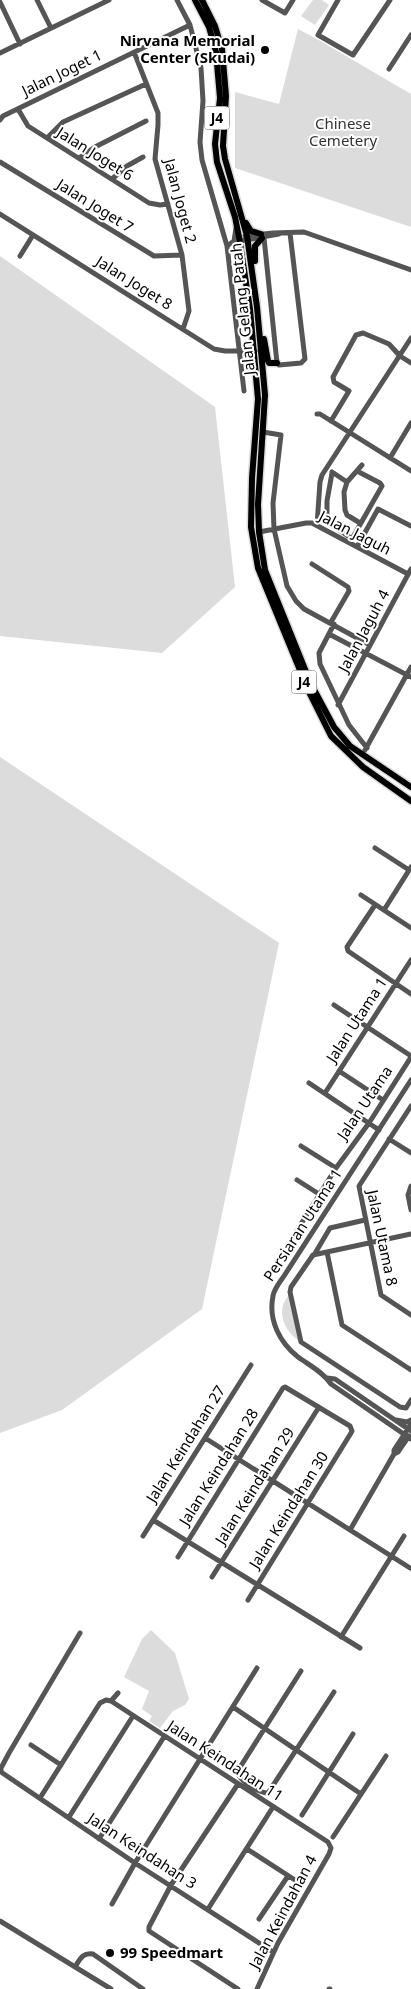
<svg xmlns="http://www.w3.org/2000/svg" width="411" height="1989" font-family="'Noto Sans',sans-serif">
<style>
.green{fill:#dcdcdc}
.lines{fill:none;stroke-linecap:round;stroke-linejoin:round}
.major-casing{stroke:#dbdbdb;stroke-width:9}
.minor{stroke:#555;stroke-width:5}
.major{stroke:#000;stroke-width:6}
.poi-dot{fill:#000;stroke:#fff;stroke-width:2}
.labels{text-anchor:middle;stroke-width:4;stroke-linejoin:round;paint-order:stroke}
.shield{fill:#fff;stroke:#4c4c4c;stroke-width:1}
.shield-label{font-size:14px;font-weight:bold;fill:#000}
.poi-label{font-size:15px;font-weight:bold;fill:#000;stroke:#fff;text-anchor:end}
.street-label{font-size:15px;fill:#000;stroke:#fff}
.park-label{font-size:15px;fill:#333;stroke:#fff}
</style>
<rect width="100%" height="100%" fill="#fff"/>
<path class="green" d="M313,0H322L329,5L315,25L301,16Z
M298,29L317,39L411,94V227L235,168V92L279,104Z
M0,256L215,407L235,587L162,653L0,636Z
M0,757L279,943L202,1309L62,1410L0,1433Z
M289,1295L299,1341C284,1330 275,1311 289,1295Z
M151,1630L175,1653L189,1699L185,1705L173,1711L160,1728L149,1721L152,1716L142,1709L149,1691L124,1677L142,1639Z"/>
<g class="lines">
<g class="major-casing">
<path id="major" d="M195,0L209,27L216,52L220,98L215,144L217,162L235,217L239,237L250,309L258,399L252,478L251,527L258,568L309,692L331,736L363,767L411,801
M202,0L215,26L222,49L226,96L223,146L225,159L247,236L257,307L265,395L258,504L259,532L265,570L311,684L334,727L350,746L411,787
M246,223L251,231L261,234
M255,261V246L262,238
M264,339L268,361L269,363H277"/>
</g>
<path class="minor" d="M37,0L51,28
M177,0L190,25L201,68L203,101L200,142L202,160L227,246L244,391
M262,0L285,13L293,0
M338,0L318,35L353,55L390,0
M0,2L20,44
M134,52L158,113V125L155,159L182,255L189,311L183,329
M0,53L109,0
M389,69L411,35
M18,109L28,126L149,203L160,205L168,204
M0,120L3,116L190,25
M47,138L63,122L146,84
M79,158L95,147L146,121
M0,162L154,256L182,255
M112,179L127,166L143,157
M0,214L214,349L225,351H255
M245,236L273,233L304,232L411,270
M264,238L277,363L279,365L301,363L305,359L290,233
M240,241L279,234
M227,246L234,241L236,228
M20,256L33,235
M317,414H320L411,471
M331,421L349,391L334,382L333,377L356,335L363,333L389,344L400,356L411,363
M263,432L281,435L273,503L274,529L287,586L296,601L304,609L370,645
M390,458L411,423
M332,472L347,482
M332,473L327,501V522L351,538L353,537L382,486L380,483L357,471
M360,523L347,515L345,510L344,492L347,482L362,465
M317,525L320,482L322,475L411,338
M259,532L306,523H312L408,574
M357,547L378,509L411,526
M312,564L348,587L349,591L331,622
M334,624L319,653L320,664L349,725L367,748
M329,634L411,677
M338,705L411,569
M365,750L411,667
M375,848L409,870
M361,895L411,928
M375,905L347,947L348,951L411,994
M384,910L411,867
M334,1005L411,1056
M339,1071L383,1100
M411,1080L284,1276C280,1282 274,1289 273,1296C268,1320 280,1343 298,1357C309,1365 323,1372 331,1384L411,1439
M309,1083L379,1130
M325,1093L411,960
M411,1106L359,1186L381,1295L411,1315
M389,1139L411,1153
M301,1146L336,1168
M297,1180L319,1194
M411,1186L408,1195L411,1210
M411,1234L313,1255L291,1287L290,1292L301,1342L400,1407L406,1408L411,1400
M291,1240L336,1168L369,1123L411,1057
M327,1252L342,1325L411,1370
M314,1255L330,1228L365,1220
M327,1378L335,1379L411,1431
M396,1420L407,1422L411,1420
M205,1438L410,1568
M394,1454L398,1452L409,1436
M153,1520L360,1648
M350,1530L394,1454V1450L411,1424
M143,1536L251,1365
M178,1557L283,1388L285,1387L350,1426L352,1431L351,1433L248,1600
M212,1577L319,1407
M80,1633L9,1753L1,1768V1772L135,1863L273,1952
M341,1637L404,1536
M301,1671L237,1772C240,1781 259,1793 268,1793L334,1692
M111,1701L118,1693
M233,1707L361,1794
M31,1745L61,1765
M238,1784L171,1885L149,1927V1931L238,1989
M40,1798L100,1703L106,1700L111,1701L328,1842L331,1848L329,1854L278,1943L257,1989
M302,1815L353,1734
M69,1817L133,1716
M333,1837L386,1756
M99,1839L164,1737
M247,1849L298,1882
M112,1904L135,1863L257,1668
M208,1909L273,1807
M259,1919L288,1876
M0,1921L111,1989
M75,1967C80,1959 83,1952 93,1954L143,1989
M329,1989H330"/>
<use href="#major" class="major"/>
</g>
<g class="poi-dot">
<circle cx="265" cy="50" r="5"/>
<circle cx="110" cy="1953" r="5"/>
</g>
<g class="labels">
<g class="shield">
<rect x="204.5" y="106.5" width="25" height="23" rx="4"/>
<rect x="291.5" y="670.5" width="25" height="23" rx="4"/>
</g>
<g class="shield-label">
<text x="217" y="123">J4</text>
<text x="304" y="687">J4</text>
</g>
<g class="poi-label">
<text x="255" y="46">Nirvana Memorial<tspan x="255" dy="17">Center (Skudai)</tspan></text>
<text x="120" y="1958" text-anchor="start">99 Speedmart</text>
</g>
<g class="street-label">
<text transform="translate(62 73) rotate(-26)" y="5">Jalan Joget 1</text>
<text transform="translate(95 154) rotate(32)" y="5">Jalan Joget 6</text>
<text transform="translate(180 201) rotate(75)" y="5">Jalan Joget 2</text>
<text transform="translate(95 206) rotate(32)" y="5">Jalan Joget 7</text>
<text transform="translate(134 283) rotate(32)" y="5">Jalan Joget 8</text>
<text transform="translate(243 309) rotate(-96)" y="5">Jalan Gelang Patah</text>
<text transform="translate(355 533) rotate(27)" y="5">Jalan Jaguh</text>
<text transform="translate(364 631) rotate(-62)" y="5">Jalan Jaguh 4</text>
<text transform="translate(357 1020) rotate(-57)" y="5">Jalan Utama 1</text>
<text transform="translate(365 1103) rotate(-56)" y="5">Jalan Utama</text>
<text transform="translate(303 1225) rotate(-57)" y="5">Persiaran Utama 1</text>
<text transform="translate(382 1238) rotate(78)" y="5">Jalan Utama 8</text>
<text transform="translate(186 1444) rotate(-58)" y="5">Jalan Keindahan 27</text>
<text transform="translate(219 1467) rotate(-58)" y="5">Jalan Keindahan 28</text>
<text transform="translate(255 1486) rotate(-58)" y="5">Jalan Keindahan 29</text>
<text transform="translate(289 1510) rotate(-58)" y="5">Jalan Keindahan 30</text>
<text transform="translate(225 1761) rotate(33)" y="5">Jalan Keindahan 11</text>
<text transform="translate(142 1851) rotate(33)" y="5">Jalan Keindahan 3</text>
<text transform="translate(283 1912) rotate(-62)" y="5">Jalan Keindahan 4</text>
</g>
<g class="park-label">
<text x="343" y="129">Chinese<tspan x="343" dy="17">Cemetery</tspan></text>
</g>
</g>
</svg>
